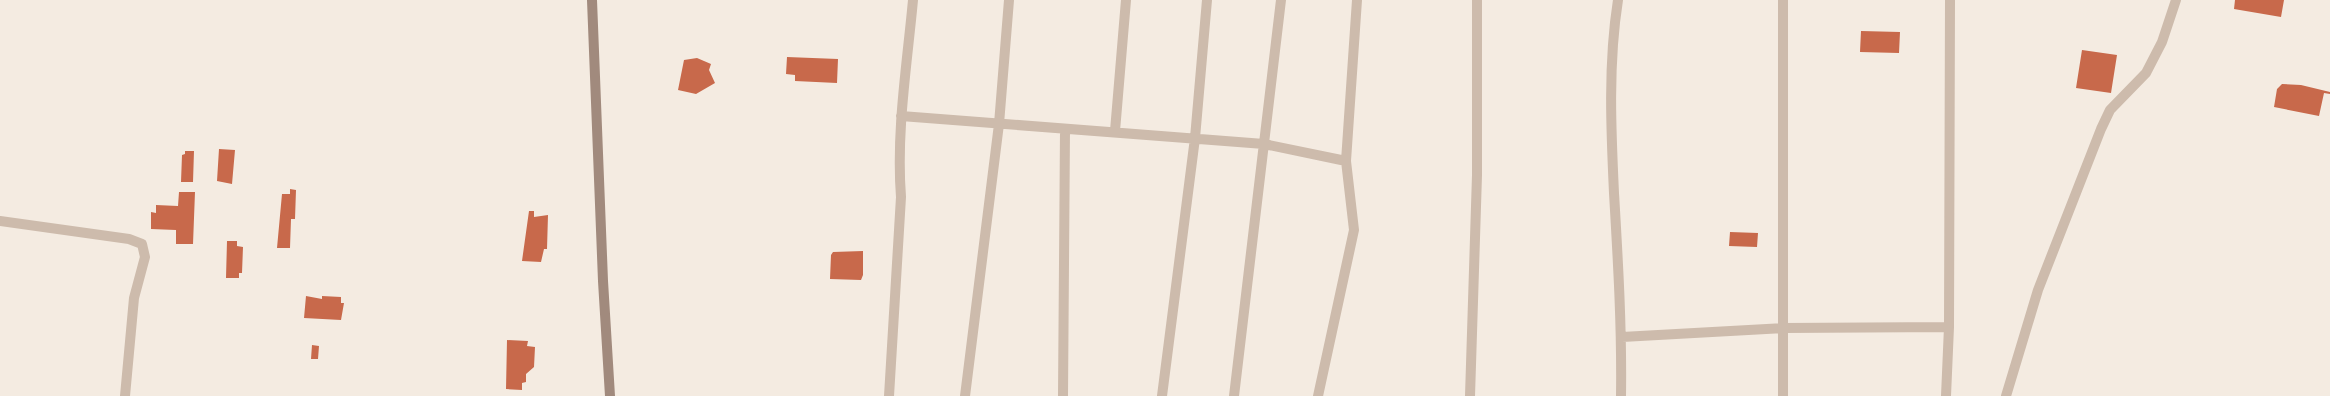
<svg xmlns="http://www.w3.org/2000/svg" width="2330" height="396" font-family="'IBM Plex Sans',sans-serif">
<style>
.building{fill:#c8694b}
.lines{fill:none;stroke-linecap:round;stroke-linejoin:round}
.street{stroke:#cdbbac;stroke-width:10}
.secondary{stroke:#a18a7d;stroke-width:10}
</style>
<rect width="100%" height="100%" fill="#f4ebe1"/>
<path class="building" d="M2235,0H2284L2281,17L2234,9Z
M1861,31L1900,32L1899,53L1860,52Z
M2082,50L2117,55L2111,93L2076,88Z
M787,57L838,59L837,83L795,81V75L786,74Z
M697,58L711,64L709,70L715,83L696,94L678,90L684,60Z
M2282,84L2301,85L2330,92V94L2324,93L2319,116L2274,107L2277,89Z
M219,149L235,150L232,184L217,181Z
M185,151H194L193,182H181L182,155L185,154Z
M290,189L296,190L295,219H291L290,248H277L282,194H290Z
M179,192H195L193,244H176V230L151,229V212L156,213V205L178,206Z
M529,211H534V217L548,215L547,249H544L541,262L522,261Z
M1730,232L1758,233L1757,247L1729,246Z
M227,241H237V246L243,247L242,273H239V278H226Z
M863,251V275L861,280L830,279L831,255L833,252Z
M306,296L322,299V296L341,297V303H344L341,320L304,318Z
M507,340L528,341L527,346L535,347L534,367L526,374V382L522,383V390L506,389Z
M312,345L319,346L318,359H311Z"/>
<g class="lines">
<path class="street" d="M1618,0C1608,63 1611,130 1614,193C1618,261 1622,328 1621,396
M1783,0V396
M901,116L1264,144L1346,161
M1115,131L1126,0
M0,221L129,239L142,244L145,257L134,298L125,396
M1622,337L1784,328L1949,327
M889,396L901,197C896,132 907,65 913,0
M965,396L999,124L1009,0
M1063,396L1065,130
M1162,396L1195,138L1207,0
M1234,396L1281,0
M1318,396L1354,230L1346,161L1357,0
M1470,396L1477,175V0
M1946,396L1949,327L1950,0
M2006,396L2038,290L2101,129L2110,110L2146,73L2162,42L2176,0"/>
<path class="secondary" d="M592,0L603,281L610,396"/>
</g>
</svg>
